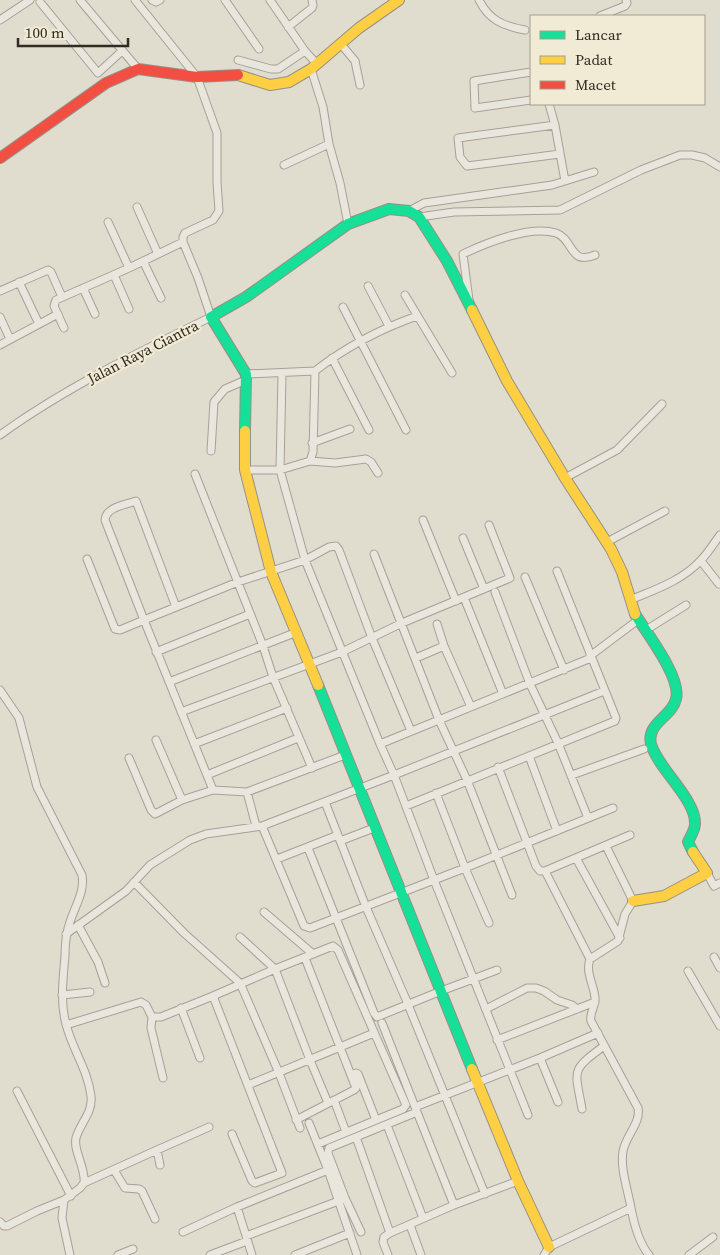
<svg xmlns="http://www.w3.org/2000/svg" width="720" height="1255" font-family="'Source Serif 4',serif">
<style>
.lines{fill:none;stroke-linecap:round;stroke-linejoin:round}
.street-casing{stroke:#a6a196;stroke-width:9}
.fast-casing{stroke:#959186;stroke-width:12}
.slow-casing{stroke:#959186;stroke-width:12}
.jam-casing{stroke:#959186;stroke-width:12}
.street{stroke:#e9e6de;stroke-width:7}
.fast{stroke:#16e098;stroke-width:10}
.slow{stroke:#ffcf43;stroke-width:10}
.jam{stroke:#f24e42;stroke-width:10}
.labels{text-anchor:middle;stroke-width:4.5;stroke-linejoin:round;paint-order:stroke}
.street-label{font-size:15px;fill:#332a20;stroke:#f1ead4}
</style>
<rect width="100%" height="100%" fill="#e0dcce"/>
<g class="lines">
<g class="street-casing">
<path id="street" d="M80,0L138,69
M152,0L156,2L160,0
M225,0L259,49
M270,0L305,51L317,64
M479,0C489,20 503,26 525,30
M40,2L98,73L122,51
M600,16L625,6L627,3L626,0
M0,20L30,0
M288,27L312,8L313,5L312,0
M340,43L355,61L360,85
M238,60L271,69H278L305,51
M311,69L323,107L329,144L340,183L348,224
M531,72L474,81L475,108L531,100
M549,104L555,125L565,181
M555,125L458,138L460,157L467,166L560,154
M284,165L329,144
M137,207L158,254
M409,211L424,203L552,185L594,172
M419,217L454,212L560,210L641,170L680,155H692L705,158L720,167
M108,222L129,268
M143,261L161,298
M114,275L129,309
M19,282L39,324
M368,286L389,326
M83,288L95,314
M0,291L48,270L51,272L62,297
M405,295L452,373
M469,300L463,254C486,243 530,225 556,233C574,239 569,266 595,255
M343,307L406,430
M0,317L10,339
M64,328L54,306L56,300L129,268L183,242
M0,345L58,314
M332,358L369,430
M246,374L315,371
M282,374L280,470L305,560L380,744L394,775L434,880L528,1115
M0,435C65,388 139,352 211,317L198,278L183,242V237L185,233L213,220L219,211L217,182V133L197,77L135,0
M312,443L350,429
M211,451L214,402L225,389L246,380
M310,461L335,463L366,459L371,462L378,473
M245,470H280L310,461L313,452L315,371C346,347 380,329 417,316
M195,474L263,646L273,677L312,768
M565,478L617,450L662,404
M423,520L456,601
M463,538L484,589
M607,542L665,511
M374,554L439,720L467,780L512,895
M87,559L115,629L120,630L144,620L105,520C106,507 125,505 136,501L176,607
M701,561L719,584
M525,577L564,670
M495,592L530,684L558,743L588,818
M465,600L503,694
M630,600C654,590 682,581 701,560C708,553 714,543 720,535
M437,624L444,646L471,707
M646,630L686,605
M156,652L250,614
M590,656L638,620
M416,658L444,646
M169,682L297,632
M0,690L19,718L37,787L82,875C85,892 75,906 70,922C66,933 65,944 65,956C63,979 60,1002 66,1024C72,1049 88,1070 91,1096C93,1113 80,1123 76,1138C73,1151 86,1168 84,1183L80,1188L64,1200L62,1218L70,1255
M181,712L342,652L402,623L510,578L489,525
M156,740L182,800
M194,744L287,708
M380,744L591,658
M529,756L557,831
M129,758L151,810L155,814L182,800L213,790L247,792L345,755
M498,767L536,866L540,871H545L630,835
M207,775L298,738
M572,775L644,749
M213,790L144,620L238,582L305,560L329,547L336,546L339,550L372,638L411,731
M247,792L256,826
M436,793L465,868L489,923
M325,802L366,907L408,1004
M406,806L615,721L616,718L557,571
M262,826L304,926L310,928L465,868L613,808
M340,841L374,828
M308,848L374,1013L377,1017L441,991L497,970
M576,858L620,938
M277,859L338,835
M707,873L714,886L720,883
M134,882L184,933L240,983L279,1073L300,1128
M264,912L313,954
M78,925L98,962L105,983
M66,934L126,891L150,865L190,840L206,834L262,826L394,775L604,691
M240,937L275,969L310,1060L328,1103
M714,957L720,968
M590,959L618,941L625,914L633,901L606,846
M688,971L720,1026
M62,995L90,992
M409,1007L485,1194
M181,1008L200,1058
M486,1009L527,988H536L544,991L557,1000L572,1005L577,1009
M152,1017L151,1028L163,1078
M66,1025L141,1002L146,1005L152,1017H161L213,996
M497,1040L595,1002
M540,1058L558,1102
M352,1075L356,1073L358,1074L376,1120
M248,1085L374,1033
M17,1091L71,1196
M334,1100L346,1132
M415,1107L540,1058L598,1033
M582,1109C575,1069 570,1071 604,1046
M417,1112L454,1205
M296,1120L354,1090L356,1088L305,958
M309,1123L328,1170L357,1255
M387,1125L423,1218
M232,1134L252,1181L255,1183L282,1173L213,996L275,969L333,946L338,950L406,1105L403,1109L318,1144
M356,1137L390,1233L454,1205L518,1181
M157,1150L209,1127
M114,1170L125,1188L139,1189L142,1191L155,1219
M84,1183L157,1150L160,1165
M237,1207L252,1255
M631,1208C634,1224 639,1243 649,1255
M0,1222L4,1226H7L37,1211L64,1200
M410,1225L421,1255
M183,1232L237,1207L328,1170
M361,1232L345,1198L328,1153L329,1148L417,1112L382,1023
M246,1236L341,1200
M118,1255L133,1249
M210,1255L247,1241
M295,1255L350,1233
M388,1255L383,1242L384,1237L390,1233
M544,1255L549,1247L631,1208C628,1190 620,1169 623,1151C626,1135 641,1123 638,1108L591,1021C589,1012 596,1007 595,998C594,985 585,972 590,959L545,871
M689,1255L713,1237"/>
</g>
<g class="fast-casing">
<path id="fast" d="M245,431L246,374L211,317L246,297L348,224L389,209L409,211L419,217L447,261L472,310
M635,614C646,632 682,678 676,699C672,717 646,723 651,744C658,769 696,799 695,824C695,830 690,837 688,842L693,852
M318,685L472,1069"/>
</g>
<g class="slow-casing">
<path id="slow" d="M238,75L270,85L289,82L311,69L359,28L399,0
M472,310L507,381L565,478L611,549L622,572L635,614
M245,431V470L271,572L318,685
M633,901L664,896L707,873L693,852
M472,1069L518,1181L549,1247"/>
</g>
<g class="jam-casing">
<path id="jam" d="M0,158L106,83L138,69L197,77L238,75"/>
</g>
<use href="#street" class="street"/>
<use href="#fast" class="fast"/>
<use href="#slow" class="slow"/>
<use href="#jam" class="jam"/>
</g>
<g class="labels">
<g class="street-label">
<text transform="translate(143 352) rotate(-27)" y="5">Jalan Raya Ciantra</text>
</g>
</g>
<rect x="530" y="15" width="175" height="90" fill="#f1ead4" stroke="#a59d8c"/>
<rect x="540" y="31" width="25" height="8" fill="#16e098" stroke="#a59d8c"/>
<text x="575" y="40" font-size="15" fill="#332a20">Lancar</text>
<rect x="540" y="56" width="25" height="8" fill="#ffcf43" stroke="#a59d8c"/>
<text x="575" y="65" font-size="15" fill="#332a20">Padat</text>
<rect x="540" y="81" width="25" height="8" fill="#f24e42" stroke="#a59d8c"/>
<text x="575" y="90" font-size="15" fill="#332a20">Macet</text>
<path d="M18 38v8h110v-8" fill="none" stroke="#332a20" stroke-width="2.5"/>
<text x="25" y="38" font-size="15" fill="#332a20" stroke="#f1ead4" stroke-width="4" paint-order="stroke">100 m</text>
</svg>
